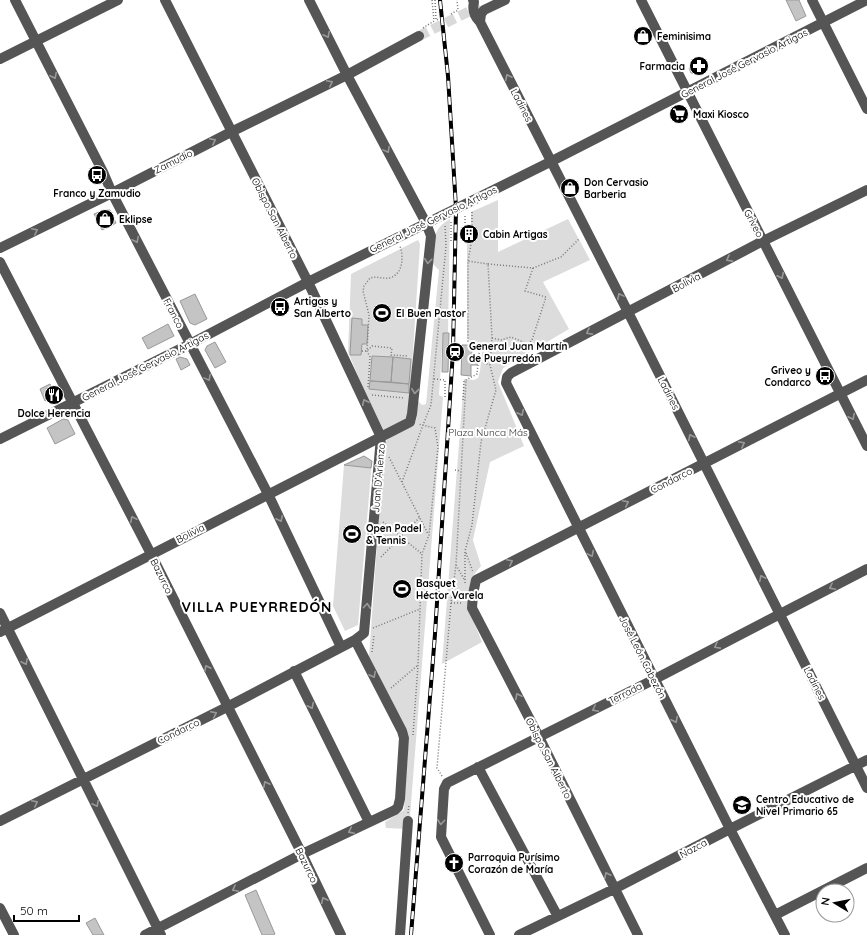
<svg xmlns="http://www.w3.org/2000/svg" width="867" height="935" font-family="Quicksand,sans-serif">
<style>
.green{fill:#dcdcdc}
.building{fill:#c4c4c4;stroke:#999}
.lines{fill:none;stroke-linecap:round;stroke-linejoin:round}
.minor-tunnel{stroke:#d9d9d9;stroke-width:10;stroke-dasharray:10 5;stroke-linecap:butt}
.path{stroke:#777;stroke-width:1.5;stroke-dasharray:1 2;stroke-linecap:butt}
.minor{stroke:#555;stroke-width:10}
.rail-casing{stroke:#000;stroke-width:4}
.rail{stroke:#fff;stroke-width:2.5;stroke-dasharray:8;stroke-linecap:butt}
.oneway{stroke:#999}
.labels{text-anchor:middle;stroke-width:4;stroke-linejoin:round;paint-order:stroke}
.poi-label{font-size:10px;font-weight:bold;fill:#000;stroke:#fff;text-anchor:start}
.street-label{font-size:10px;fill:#000;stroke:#fff}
.park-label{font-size:10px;fill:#333;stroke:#fff}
.district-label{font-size:14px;font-weight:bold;letter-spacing:1px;fill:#000;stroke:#fff}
</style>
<rect width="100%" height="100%" fill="#fff"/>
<path class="green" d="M498,200V252L568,219L590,260L543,282L569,329L503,368L498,382L524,446L490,462L473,540L481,566L472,577L468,601L469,610L482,642L442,664L464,379L474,380L478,378L480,371L482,352L467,338V239L471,236V212Z
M450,219L448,333H443L439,395L443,397L409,829L386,828L385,822L404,810L409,736L369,657L384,447C387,432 406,430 416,421L418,401L422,405L426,404L439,270L432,263C434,244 431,229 450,219Z
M418,240L420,244L409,413L405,419L384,431L364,390L348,352L351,274Z
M364,456L372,461L358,625L345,631L333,606L344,465Z"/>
<path class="building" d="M786,0H799L806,16L796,21Z
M645,29L650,38L642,43L637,33Z
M702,63L706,70L698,74L691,73L689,68Z
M104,210H110L116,223L102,230L94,214Z
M467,229H471V238H467Z
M195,294L207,319L195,325L190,323L180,301Z
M352,318L362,319V325H368L367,344H362L361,355H350Z
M168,324L174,336L148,349L142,338Z
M443,333H449L448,372H442Z
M215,342L226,362L215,368L205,350L207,346Z
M462,345H472V356H478L477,365H471V376L461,375Z
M372,356L393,357L391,382L370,381Z
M180,357L187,359L190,365L181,370L176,359Z
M393,357L411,359L409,384L391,382Z
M370,381L409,384V393L369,389Z
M50,384L56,396L45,401L40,389Z
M63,419L68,420L75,434L55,444L47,428Z
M364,456L372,461L371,468L344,465Z
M256,890L275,934L273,935H262L245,895Z
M95,918L104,935H93L86,923Z"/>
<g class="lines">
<path class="minor-tunnel" d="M419,36L480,6"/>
<path class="path" d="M435,0L436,20L439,19
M451,14L458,10L457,0
M423,28L434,21L432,0
M451,222V243
M465,229V215
M488,264L533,268L561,257L580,238
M492,338L501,340L511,337L528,344L533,351
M528,344L532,340L546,297L525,291L533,268
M362,351H367L372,346L392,348L391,355L408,356
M478,361L490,365
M434,379L445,380V399
M368,387L370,357L367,351L369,315L363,291L364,286L370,278C377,276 383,279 389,278C403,275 404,257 400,246
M372,395L404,398
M463,400L464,381L477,374L480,345L468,341V261L472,239V212
M389,457L428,534
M455,470L461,471
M402,482L423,425L431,405L446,246L445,224
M383,522L422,554
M466,553L473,572
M381,557L420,517
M456,565L464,579
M465,583V551L472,525L481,442L496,390L490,365L492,337L488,264L468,261
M451,603H463
M373,628L420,609
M372,652L374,635
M391,688L418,665
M413,735L418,665L422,554L429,535L438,447L435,428L418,424
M442,776L437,768L451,603L456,565L466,381
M408,813L409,805"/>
<path class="minor" d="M15,0L103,172L112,193L268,494L341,647
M165,0L308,282L381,437
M473,0L474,2C472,10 474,16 480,22L628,312L867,788
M641,0L867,446
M812,0L867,109
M480,22L481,14L484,10L505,0
M0,59L118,0
M0,248L112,193L231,132L347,75L419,36
M0,262L151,554L302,854L341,935
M0,439L190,344L308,282L550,162L867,0
M0,613L161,935
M0,632L410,422L412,414L431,236L426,223L347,75L309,0
M294,671L369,822
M478,767L557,915
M0,821L227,707L355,640L364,633L381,437
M0,908L14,935
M775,915L867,868
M145,935L302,854L395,810L398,807L400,799L404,738L402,731L355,640
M400,935L408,821
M490,935L441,837L444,789L447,783L655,679L867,569
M519,935L614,889L730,829L867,760
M638,935L539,737L472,608L473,594L476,580L867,380
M785,935L730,829L506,383L507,377L511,373L763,241L867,190"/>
<g class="rail-casing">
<path id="rail" d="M411,935L435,634L453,351L456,208L448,76L440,0"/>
</g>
<use href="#rail" class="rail"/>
</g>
<defs><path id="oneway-chevron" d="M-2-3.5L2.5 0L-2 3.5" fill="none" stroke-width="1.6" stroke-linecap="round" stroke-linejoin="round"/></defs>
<g class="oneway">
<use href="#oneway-chevron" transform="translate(327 35) rotate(63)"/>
<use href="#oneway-chevron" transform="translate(54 76) rotate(63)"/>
<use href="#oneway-chevron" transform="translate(508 77) rotate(-117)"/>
<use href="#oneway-chevron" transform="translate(330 83) rotate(-26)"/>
<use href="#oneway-chevron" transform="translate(213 141) rotate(-27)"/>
<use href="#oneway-chevron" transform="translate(387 150) rotate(62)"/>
<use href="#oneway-chevron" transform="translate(35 231) rotate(-26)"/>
<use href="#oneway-chevron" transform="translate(136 240) rotate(63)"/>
<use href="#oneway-chevron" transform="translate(729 259) rotate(152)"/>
<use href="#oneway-chevron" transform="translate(428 261) rotate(96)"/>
<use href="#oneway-chevron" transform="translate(781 276) rotate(63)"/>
<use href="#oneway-chevron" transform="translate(620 296) rotate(-118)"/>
<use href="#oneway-chevron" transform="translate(589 332) rotate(152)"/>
<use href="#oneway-chevron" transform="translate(208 378) rotate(62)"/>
<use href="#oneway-chevron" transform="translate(415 391) rotate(96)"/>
<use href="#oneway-chevron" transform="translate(365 402) rotate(-115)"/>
<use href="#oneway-chevron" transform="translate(521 413) rotate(64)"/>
<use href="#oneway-chevron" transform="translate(852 417) rotate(63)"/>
<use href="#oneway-chevron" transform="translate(691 437) rotate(-117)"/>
<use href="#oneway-chevron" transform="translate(742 444) rotate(-27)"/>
<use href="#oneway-chevron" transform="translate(626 503) rotate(-27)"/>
<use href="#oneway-chevron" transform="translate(133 519) rotate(-117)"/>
<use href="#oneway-chevron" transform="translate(280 519) rotate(64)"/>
<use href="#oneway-chevron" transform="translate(591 554) rotate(63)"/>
<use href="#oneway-chevron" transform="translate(510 562) rotate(-27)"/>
<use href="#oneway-chevron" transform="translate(762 578) rotate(-117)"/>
<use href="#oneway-chevron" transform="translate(832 587) rotate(153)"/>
<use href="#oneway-chevron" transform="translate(367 606) rotate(-85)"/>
<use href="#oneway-chevron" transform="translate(717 646) rotate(152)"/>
<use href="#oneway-chevron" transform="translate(25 662) rotate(64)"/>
<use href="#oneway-chevron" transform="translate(207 668) rotate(-116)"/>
<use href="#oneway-chevron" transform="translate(373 675) rotate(63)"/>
<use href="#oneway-chevron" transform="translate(518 696) rotate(-117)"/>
<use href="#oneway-chevron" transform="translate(311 706) rotate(63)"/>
<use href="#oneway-chevron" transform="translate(595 709) rotate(153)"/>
<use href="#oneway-chevron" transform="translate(214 714) rotate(-26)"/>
<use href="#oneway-chevron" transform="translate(675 720) rotate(63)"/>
<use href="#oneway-chevron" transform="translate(266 784) rotate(-117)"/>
<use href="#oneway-chevron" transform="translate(35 803) rotate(-27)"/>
<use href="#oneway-chevron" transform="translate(96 804) rotate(63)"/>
<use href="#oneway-chevron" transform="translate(441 822) rotate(95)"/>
<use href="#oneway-chevron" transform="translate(351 831) rotate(154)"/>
<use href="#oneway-chevron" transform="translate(607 875) rotate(-116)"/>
<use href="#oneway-chevron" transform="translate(235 889) rotate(153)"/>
<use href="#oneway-chevron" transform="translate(324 900) rotate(-116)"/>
</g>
<defs>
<g id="shop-disc" transform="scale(1)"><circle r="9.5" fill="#000" stroke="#fff"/><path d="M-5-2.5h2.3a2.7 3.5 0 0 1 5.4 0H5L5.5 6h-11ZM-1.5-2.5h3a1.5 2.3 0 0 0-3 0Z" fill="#fff"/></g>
<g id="pharmacy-disc" transform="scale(1)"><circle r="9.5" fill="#000" stroke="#fff"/><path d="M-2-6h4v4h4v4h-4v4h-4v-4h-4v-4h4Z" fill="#fff"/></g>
<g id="supermarket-disc" transform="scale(1)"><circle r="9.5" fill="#000" stroke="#fff"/><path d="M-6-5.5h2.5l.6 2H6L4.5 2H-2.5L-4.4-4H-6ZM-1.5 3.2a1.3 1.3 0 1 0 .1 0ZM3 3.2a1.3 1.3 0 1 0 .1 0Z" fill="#fff"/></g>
<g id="bus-disc" transform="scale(1)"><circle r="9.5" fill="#000" stroke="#fff"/><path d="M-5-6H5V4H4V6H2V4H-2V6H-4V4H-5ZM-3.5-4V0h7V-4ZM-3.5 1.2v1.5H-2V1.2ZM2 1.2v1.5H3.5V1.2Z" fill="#fff"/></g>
<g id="building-disc" transform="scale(1)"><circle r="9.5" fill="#000" stroke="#fff"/><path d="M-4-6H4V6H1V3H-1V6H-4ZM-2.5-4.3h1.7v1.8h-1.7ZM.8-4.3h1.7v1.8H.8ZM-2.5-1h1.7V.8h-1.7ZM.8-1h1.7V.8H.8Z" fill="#fff"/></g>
<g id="stadium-disc" transform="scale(1)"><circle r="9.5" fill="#000" stroke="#fff"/><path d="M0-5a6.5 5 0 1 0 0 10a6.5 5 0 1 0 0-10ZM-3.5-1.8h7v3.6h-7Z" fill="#fff"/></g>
<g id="station-disc" transform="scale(1)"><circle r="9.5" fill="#000" stroke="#fff"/><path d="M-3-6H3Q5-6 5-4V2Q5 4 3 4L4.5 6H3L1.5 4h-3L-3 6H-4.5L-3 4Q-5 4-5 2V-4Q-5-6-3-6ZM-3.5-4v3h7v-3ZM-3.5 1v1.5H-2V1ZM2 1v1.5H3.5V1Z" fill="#fff"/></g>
<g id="restaurant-disc" transform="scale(1)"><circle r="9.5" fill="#000" stroke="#fff"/><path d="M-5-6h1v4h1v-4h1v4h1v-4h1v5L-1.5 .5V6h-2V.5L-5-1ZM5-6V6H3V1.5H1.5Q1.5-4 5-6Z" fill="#fff"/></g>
<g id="school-disc" transform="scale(1)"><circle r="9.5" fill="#000" stroke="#fff"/><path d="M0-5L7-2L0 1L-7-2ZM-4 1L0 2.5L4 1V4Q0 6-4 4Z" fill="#fff"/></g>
<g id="church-disc" transform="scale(1)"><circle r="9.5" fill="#000" stroke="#fff"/><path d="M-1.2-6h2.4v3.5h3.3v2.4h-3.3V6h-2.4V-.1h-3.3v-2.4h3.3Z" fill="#fff"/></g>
</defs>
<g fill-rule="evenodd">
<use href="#shop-disc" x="643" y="36"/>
<use href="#pharmacy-disc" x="699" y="66"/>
<use href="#supermarket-disc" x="679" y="114"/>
<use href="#bus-disc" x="97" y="175"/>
<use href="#shop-disc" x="570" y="188"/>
<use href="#shop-disc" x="105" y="219"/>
<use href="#building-disc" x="469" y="234"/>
<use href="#bus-disc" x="280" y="307"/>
<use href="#stadium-disc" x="382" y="313"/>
<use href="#station-disc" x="455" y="352"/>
<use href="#bus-disc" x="825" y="376"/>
<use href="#restaurant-disc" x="54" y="395"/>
<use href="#stadium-disc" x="352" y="534"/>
<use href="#stadium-disc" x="402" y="589"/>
<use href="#school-disc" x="742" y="805"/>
<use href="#church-disc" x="454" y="863"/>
</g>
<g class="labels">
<g class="poi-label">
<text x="657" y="40">Feminisima</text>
<text x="685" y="70" text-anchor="end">Farmacia</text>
<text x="693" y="118">Maxi Kiosco</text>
<text x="584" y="186">Don Cervasio<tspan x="584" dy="12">Barberia</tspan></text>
<text x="97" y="197" text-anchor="middle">Franco y Zamudio</text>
<text x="119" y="223">Eklipse</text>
<text x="483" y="238">Cabin Artigas</text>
<text x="294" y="305">Artigas y<tspan x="294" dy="12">San Alberto</tspan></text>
<text x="396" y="317">El Buen Pastor</text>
<text x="469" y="350">General Juan Martín<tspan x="469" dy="12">de Pueyrredón</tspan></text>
<text x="811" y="374" text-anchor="end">Griveo y<tspan x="811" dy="12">Condarco</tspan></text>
<text x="54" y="417" text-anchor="middle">Dolce Herencia</text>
<text x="366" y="532">Open Padel<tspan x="366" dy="12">&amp; Tennis</tspan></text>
<text x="416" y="587">Basquet<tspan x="416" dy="12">Héctor Varela</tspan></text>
<text x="756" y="803">Centro Educativo de<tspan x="756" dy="12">Nivel Primario 65</tspan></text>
<text x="468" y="861">Parroquia Purísimo<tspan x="468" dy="12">Corazón de María</tspan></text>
</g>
<g class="street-label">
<text transform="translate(744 63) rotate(-27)" y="4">General José Gervasio Artigas</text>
<text transform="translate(522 105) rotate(63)" y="4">Ladines</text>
<text transform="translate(173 161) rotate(-27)" y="4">Zamudio</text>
<text transform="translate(275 218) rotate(63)" y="4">Obispo San Alberto</text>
<text transform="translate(433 219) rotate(-26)" y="4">General José Gervasio Artigas</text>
<text transform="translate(754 223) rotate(62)" y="4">Griveo</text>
<text transform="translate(686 282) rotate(-28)" y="4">Bolivia</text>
<text transform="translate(174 313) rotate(63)" y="4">Franco</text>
<text transform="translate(145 366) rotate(-27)" y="4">General José Gervasio Artigas</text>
<text transform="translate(669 393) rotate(63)" y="4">Ladines</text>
<text transform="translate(378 478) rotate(-85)" y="4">Juan D’Arienzo</text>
<text transform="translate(671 480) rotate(-27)" y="4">Condarco</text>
<text transform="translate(190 533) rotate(-27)" y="4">Bolivia</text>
<text transform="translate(162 576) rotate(64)" y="4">Bazurco</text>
<text transform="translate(643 657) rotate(63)" y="4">José León Cabezón</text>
<text transform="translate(815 683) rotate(63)" y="4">Ladines</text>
<text transform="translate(625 693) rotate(-27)" y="4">Terrada</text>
<text transform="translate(178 731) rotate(-26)" y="4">Condarco</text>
<text transform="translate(549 758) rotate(63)" y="4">Obispo San Alberto</text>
<text transform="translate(693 848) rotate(-28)" y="4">Nazca</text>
<text transform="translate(307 865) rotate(64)" y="4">Bazurco</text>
</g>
<g class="park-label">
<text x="488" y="436">Plaza Nunca Más</text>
</g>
<g class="district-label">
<text x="257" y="612">VILLA PUEYRREDÓN</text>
</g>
</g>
<g transform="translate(835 903) rotate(280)"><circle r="19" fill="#ffffff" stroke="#999999"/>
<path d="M0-3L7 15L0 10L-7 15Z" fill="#000000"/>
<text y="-6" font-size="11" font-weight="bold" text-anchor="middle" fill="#000000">N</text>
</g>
<path d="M14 915v6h65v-6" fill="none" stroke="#000000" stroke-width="2"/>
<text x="20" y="915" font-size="12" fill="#000000" stroke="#ffffff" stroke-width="3" paint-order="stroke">50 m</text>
</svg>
